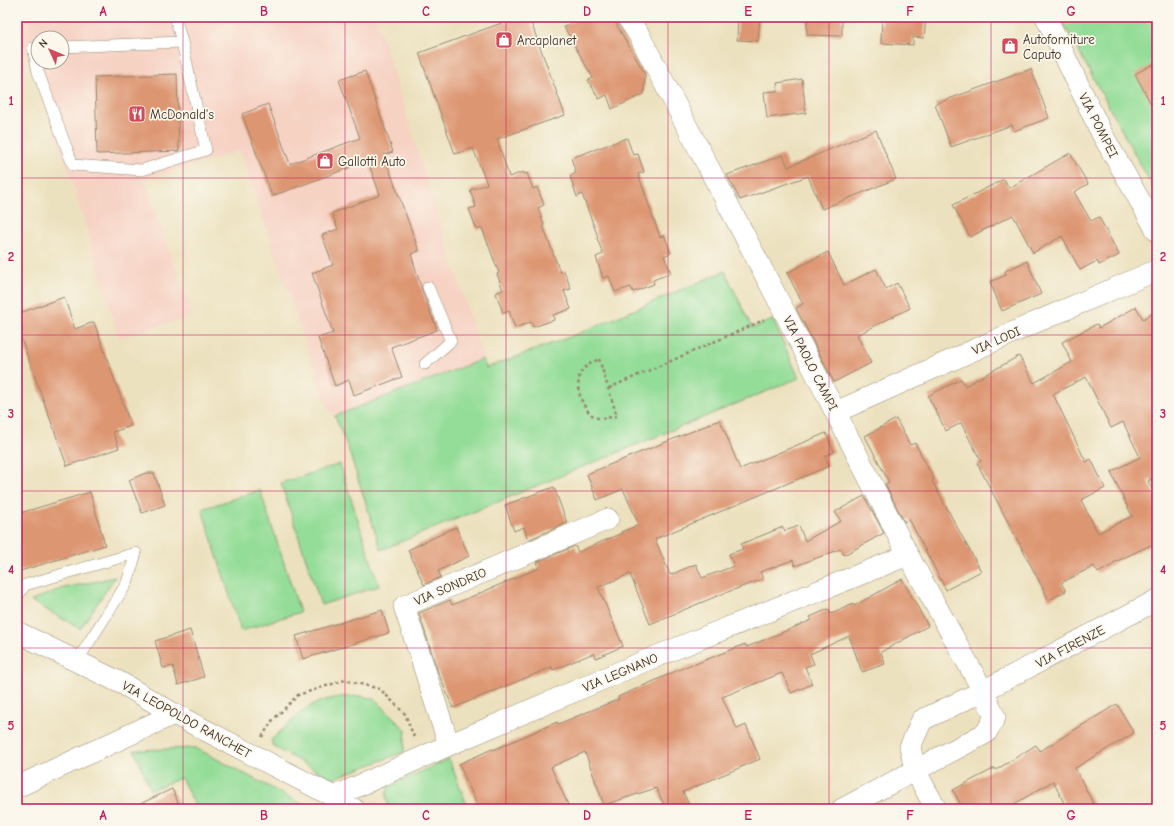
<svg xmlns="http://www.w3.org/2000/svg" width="1174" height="826" font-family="'Comic Neue',sans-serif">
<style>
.built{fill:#f6d2c3;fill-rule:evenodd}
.green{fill:#94dd98;stroke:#68845b}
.building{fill:#dd9672;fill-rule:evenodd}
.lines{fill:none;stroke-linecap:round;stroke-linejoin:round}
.lane-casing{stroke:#94866e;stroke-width:12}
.street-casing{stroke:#94866e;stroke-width:22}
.path{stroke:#94866e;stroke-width:2.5;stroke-dasharray:3 3;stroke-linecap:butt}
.lane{stroke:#fff;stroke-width:11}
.street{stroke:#fff;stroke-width:21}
.grid{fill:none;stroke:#c2185b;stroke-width:1;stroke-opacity:0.55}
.labels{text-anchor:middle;stroke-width:3.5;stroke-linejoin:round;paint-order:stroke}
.poi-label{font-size:13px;fill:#3b2a1e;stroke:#fbf7ec;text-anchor:start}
.street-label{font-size:13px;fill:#3b2a1e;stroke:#fbf7ec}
.neatline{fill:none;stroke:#c2185b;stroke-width:1.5}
.grid-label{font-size:13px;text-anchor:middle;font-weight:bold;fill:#c2185b}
</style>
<rect width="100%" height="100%" fill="#fbf7ec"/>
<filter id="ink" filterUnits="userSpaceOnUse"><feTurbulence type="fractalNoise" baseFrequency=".025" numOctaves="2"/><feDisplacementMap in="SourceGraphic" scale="8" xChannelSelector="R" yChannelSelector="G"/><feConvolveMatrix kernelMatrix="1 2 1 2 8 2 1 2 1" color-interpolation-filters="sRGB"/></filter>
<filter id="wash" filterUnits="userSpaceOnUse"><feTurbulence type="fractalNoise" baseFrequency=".012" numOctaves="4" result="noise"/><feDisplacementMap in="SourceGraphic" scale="16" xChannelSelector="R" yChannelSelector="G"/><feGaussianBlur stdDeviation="0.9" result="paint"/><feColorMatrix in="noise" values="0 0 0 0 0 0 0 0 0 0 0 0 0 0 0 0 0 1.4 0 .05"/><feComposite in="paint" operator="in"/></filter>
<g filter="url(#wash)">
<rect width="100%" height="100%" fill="#ece1be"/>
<path class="built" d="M23,17H143L144,25L153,24L156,17H376L483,359L335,415L328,409L240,151L144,180L193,316L119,338L71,177L19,34L23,29ZM38,38H62V62H38Z"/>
<path class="green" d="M1060,17H1157V195Z
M725,271L752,328L773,320L799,378L381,550L349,451L335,416L483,359L486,368L580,333Z
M340,464L379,586L321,605L281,483Z
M260,490L300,612L241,631L202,509Z
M115,577L80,629L31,601L60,589Z
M361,696L375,699L406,730L404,752L332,779L274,747L271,740L306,708L321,701L340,697Z
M196,748L311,809H197L181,778L151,790L134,750Z
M449,759L468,808L390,809C386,801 385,795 389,786Z"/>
<g id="blocks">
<path class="building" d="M518,17H529L565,115L497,139L509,177L523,172L524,174L527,173L533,189L537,187L544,205L538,208L544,225L543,226L560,272L564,271L571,289L564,291L571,309L553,315L554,320L533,327L531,322L515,328L509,311L503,313L496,293L503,290L497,274L499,273L482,228L477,230L469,209L476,207L470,190L487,184L473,148L455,154L419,53Z
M581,17H612L645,74L644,94L612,109L607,95L599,99L588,80L593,78L564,27Z
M738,17H760L758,41L737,40Z
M807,17H842V36L807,35Z
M882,17H926L924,38L913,37V45L881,43Z
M1157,62V115L1135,74Z
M1031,69L1049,118L1014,131L1012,125L951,147L935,104Z
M365,71L393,152L384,155L419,251L411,254L422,290L437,330L391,347L402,377L354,395L349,380L335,386L318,338L333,333L312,273L333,265L322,235L338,229L332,213L380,195L368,161L272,196L242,114L268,104L290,164L360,138L339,80Z
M177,74L179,151L97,154L95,77Z
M802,79L806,113L767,118L764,92L778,91L777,83Z
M876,130L896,179L822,209L808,176L740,200L727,175L783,155L788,167Z
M627,138L633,155L638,154L644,172L638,174L660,237L664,235L671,253L664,256L671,273L653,280L654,284L633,292L631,287L615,292L609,276L603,278L596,257L603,254L597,238L598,237L582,194L577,197L570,176L576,173L571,158Z
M1070,153L1088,184L1074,192L1091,221L1099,217L1119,255L1099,265L1097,261L1080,270L1062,236L1033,253L1013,215L970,237L953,205L1004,179L1009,188Z
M828,252L844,285L876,269L886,289L897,283L910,308L857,335L871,363L834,382L796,308L803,304L787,273Z
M1027,261L1041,294L1002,311L990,282L1006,275L1005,271Z
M64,297L75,329L94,322L131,426L113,432L119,448L67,466L17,327V314Z
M1136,307L1143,319L1157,311V490L1151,479L1148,481L1157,499V542L1113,563L1114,564L1098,573L1094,566L1061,583L1066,591L1049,600L977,463L981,461L961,423L946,431L928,396L961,379L965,386L1019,356L1034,383L1072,362L1062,342L1097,324L1099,328ZM1086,377L1111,428L1123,422L1140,457L1111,472L1132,516L1098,533L1081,500L1105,488L1091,459L1086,462L1053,394Z
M896,419L910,445L915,443L934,479L932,481L981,571L946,590L909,519L904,522L885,484L889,482L865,436Z
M720,420L740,469L826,433L834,452L825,456L829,466L655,539L670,575L696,564L702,578L734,566L729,554L743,549L741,544L783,527L785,531L799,526L805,541L841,521L835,512L864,496L884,533L844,555L841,549L795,566L793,560L760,572L763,579L717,596L650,624L630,574L598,587L623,646L596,658L594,653L553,670L552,667L453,708L438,672L419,613L450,600L452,605L539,568L537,562L575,546L578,552L622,533L621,532L639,525L623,489L597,500L587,474Z
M146,473H154L165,505L142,513L129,480Z
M554,487L567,523L528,540L524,527L514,531L505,505Z
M90,492L105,545L17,572V514Z
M456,527L469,556L438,571L441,577L424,585L408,550Z
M902,579L928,626L881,652L885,664L862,672L849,636L810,654L814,664L805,667L812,684L791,693L782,673L722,697L737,729L746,725L760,759L683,792L691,809H666L656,788L604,805L585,752L551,767L570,809H479L459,764L492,749L493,750L557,722L558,724L619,699L618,697L692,664L693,665L745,644L747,647L812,620L810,617L828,609L831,614L853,604L854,606Z
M382,610L389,633L303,659L296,636Z
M190,630L204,677L178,685L173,666L163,668L155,641Z
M1117,704L1134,733L1075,768L1096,809H1067L1053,781L1006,809H963L953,790L995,768L996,770L1036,745L1040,751Z
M172,789L181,809H129Z"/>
</g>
</g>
<g filter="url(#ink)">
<use href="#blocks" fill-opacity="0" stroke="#94866e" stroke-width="1"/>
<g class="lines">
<g class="lane-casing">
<path id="lane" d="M62,47L182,42
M38,48H33L38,72L73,165L142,170L206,150L182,42L175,17
M425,364L451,341L428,287
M17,597L25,585L136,553L127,583L77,661"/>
</g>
<g class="street-casing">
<path id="street" d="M627,17L639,35L784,311L908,555L983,691L995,717L986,733L842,809
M1046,17L1101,132L1157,231
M836,412L1034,323L1157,270
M17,632L123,684L174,714L334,797L354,809
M449,745L404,606L608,519
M17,787L174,714
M334,797L449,745L645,661L908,555
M936,809L915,770L910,747L922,720L983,691L1157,600"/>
</g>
<path class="path" d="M599,359L617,416C611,417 604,419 598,418C582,413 574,386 581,372C585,366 593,362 599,359Z
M609,388L764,320
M262,737L272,721L298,695L345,680L380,689L405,714L414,737"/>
<use href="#lane" class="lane"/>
<use href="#street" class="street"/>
</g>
</g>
<path class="grid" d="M183,17V809M345,17V809M506,17V809M668,17V809M829,17V809M991,17V809M17,178H1157M17,335H1157M17,491H1157M17,648H1157"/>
<defs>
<g id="shop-square" transform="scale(0.9)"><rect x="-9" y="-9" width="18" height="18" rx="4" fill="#d1495b" stroke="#fbf7ec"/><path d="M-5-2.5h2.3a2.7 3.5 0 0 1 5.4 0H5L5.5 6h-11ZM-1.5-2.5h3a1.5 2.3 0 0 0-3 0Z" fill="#fff"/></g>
<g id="restaurant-square" transform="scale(0.9)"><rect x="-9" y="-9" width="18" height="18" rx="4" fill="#d1495b" stroke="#fbf7ec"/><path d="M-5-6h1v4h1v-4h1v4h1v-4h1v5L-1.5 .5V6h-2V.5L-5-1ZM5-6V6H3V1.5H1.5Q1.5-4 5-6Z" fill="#fff"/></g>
</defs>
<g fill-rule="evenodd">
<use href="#shop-square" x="504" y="40"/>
<use href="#shop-square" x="1010" y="46"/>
<use href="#restaurant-square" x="137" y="114"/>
<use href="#shop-square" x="325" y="161"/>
</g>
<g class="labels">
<g class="poi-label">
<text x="1023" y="44">Autoforniture<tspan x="1023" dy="15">Caputo</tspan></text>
<text x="517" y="45">Arcaplanet</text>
<text x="150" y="119">McDonald's</text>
<text x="338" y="166">Gallotti Auto</text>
</g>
<g class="street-label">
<text transform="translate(1099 125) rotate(63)" y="5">VIA POMPEI</text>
<text transform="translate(996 340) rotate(-24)" y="5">VIA LODI</text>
<text transform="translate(811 363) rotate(63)" y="5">VIA PAOLO CAMPI</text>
<text transform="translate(450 586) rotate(-23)" y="5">VIA SONDRIO</text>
<text transform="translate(1070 646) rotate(-28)" y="5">VIA FIRENZE</text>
<text transform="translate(620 672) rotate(-23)" y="5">VIA LEGNANO</text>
<text transform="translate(187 719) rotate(29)" y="5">VIA LEOPOLDO RANCHET</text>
</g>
</g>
<rect width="1174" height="826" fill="none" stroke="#fbf7ec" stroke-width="44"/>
<g transform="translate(50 50) rotate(314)"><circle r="19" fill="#fbf7ec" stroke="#aea59a"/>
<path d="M0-3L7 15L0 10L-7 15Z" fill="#d1495b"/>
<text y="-6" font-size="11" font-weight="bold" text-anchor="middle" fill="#3b2a1e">N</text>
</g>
<rect x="22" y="22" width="1130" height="782" class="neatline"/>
<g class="grid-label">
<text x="103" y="16">A</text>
<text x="264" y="16">B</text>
<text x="426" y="16">C</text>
<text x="587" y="16">D</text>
<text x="748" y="16">E</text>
<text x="910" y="16">F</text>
<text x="1071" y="16">G</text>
<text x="11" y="105">1</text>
<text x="1163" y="105">1</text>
<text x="11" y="261">2</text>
<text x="1163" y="261">2</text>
<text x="11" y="418">3</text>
<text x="1163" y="418">3</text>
<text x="11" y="574">4</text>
<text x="1163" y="574">4</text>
<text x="11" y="730">5</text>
<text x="1163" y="730">5</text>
<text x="103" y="820">A</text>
<text x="264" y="820">B</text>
<text x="426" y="820">C</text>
<text x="587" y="820">D</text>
<text x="748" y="820">E</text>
<text x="910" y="820">F</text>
<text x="1071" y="820">G</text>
</g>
</svg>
